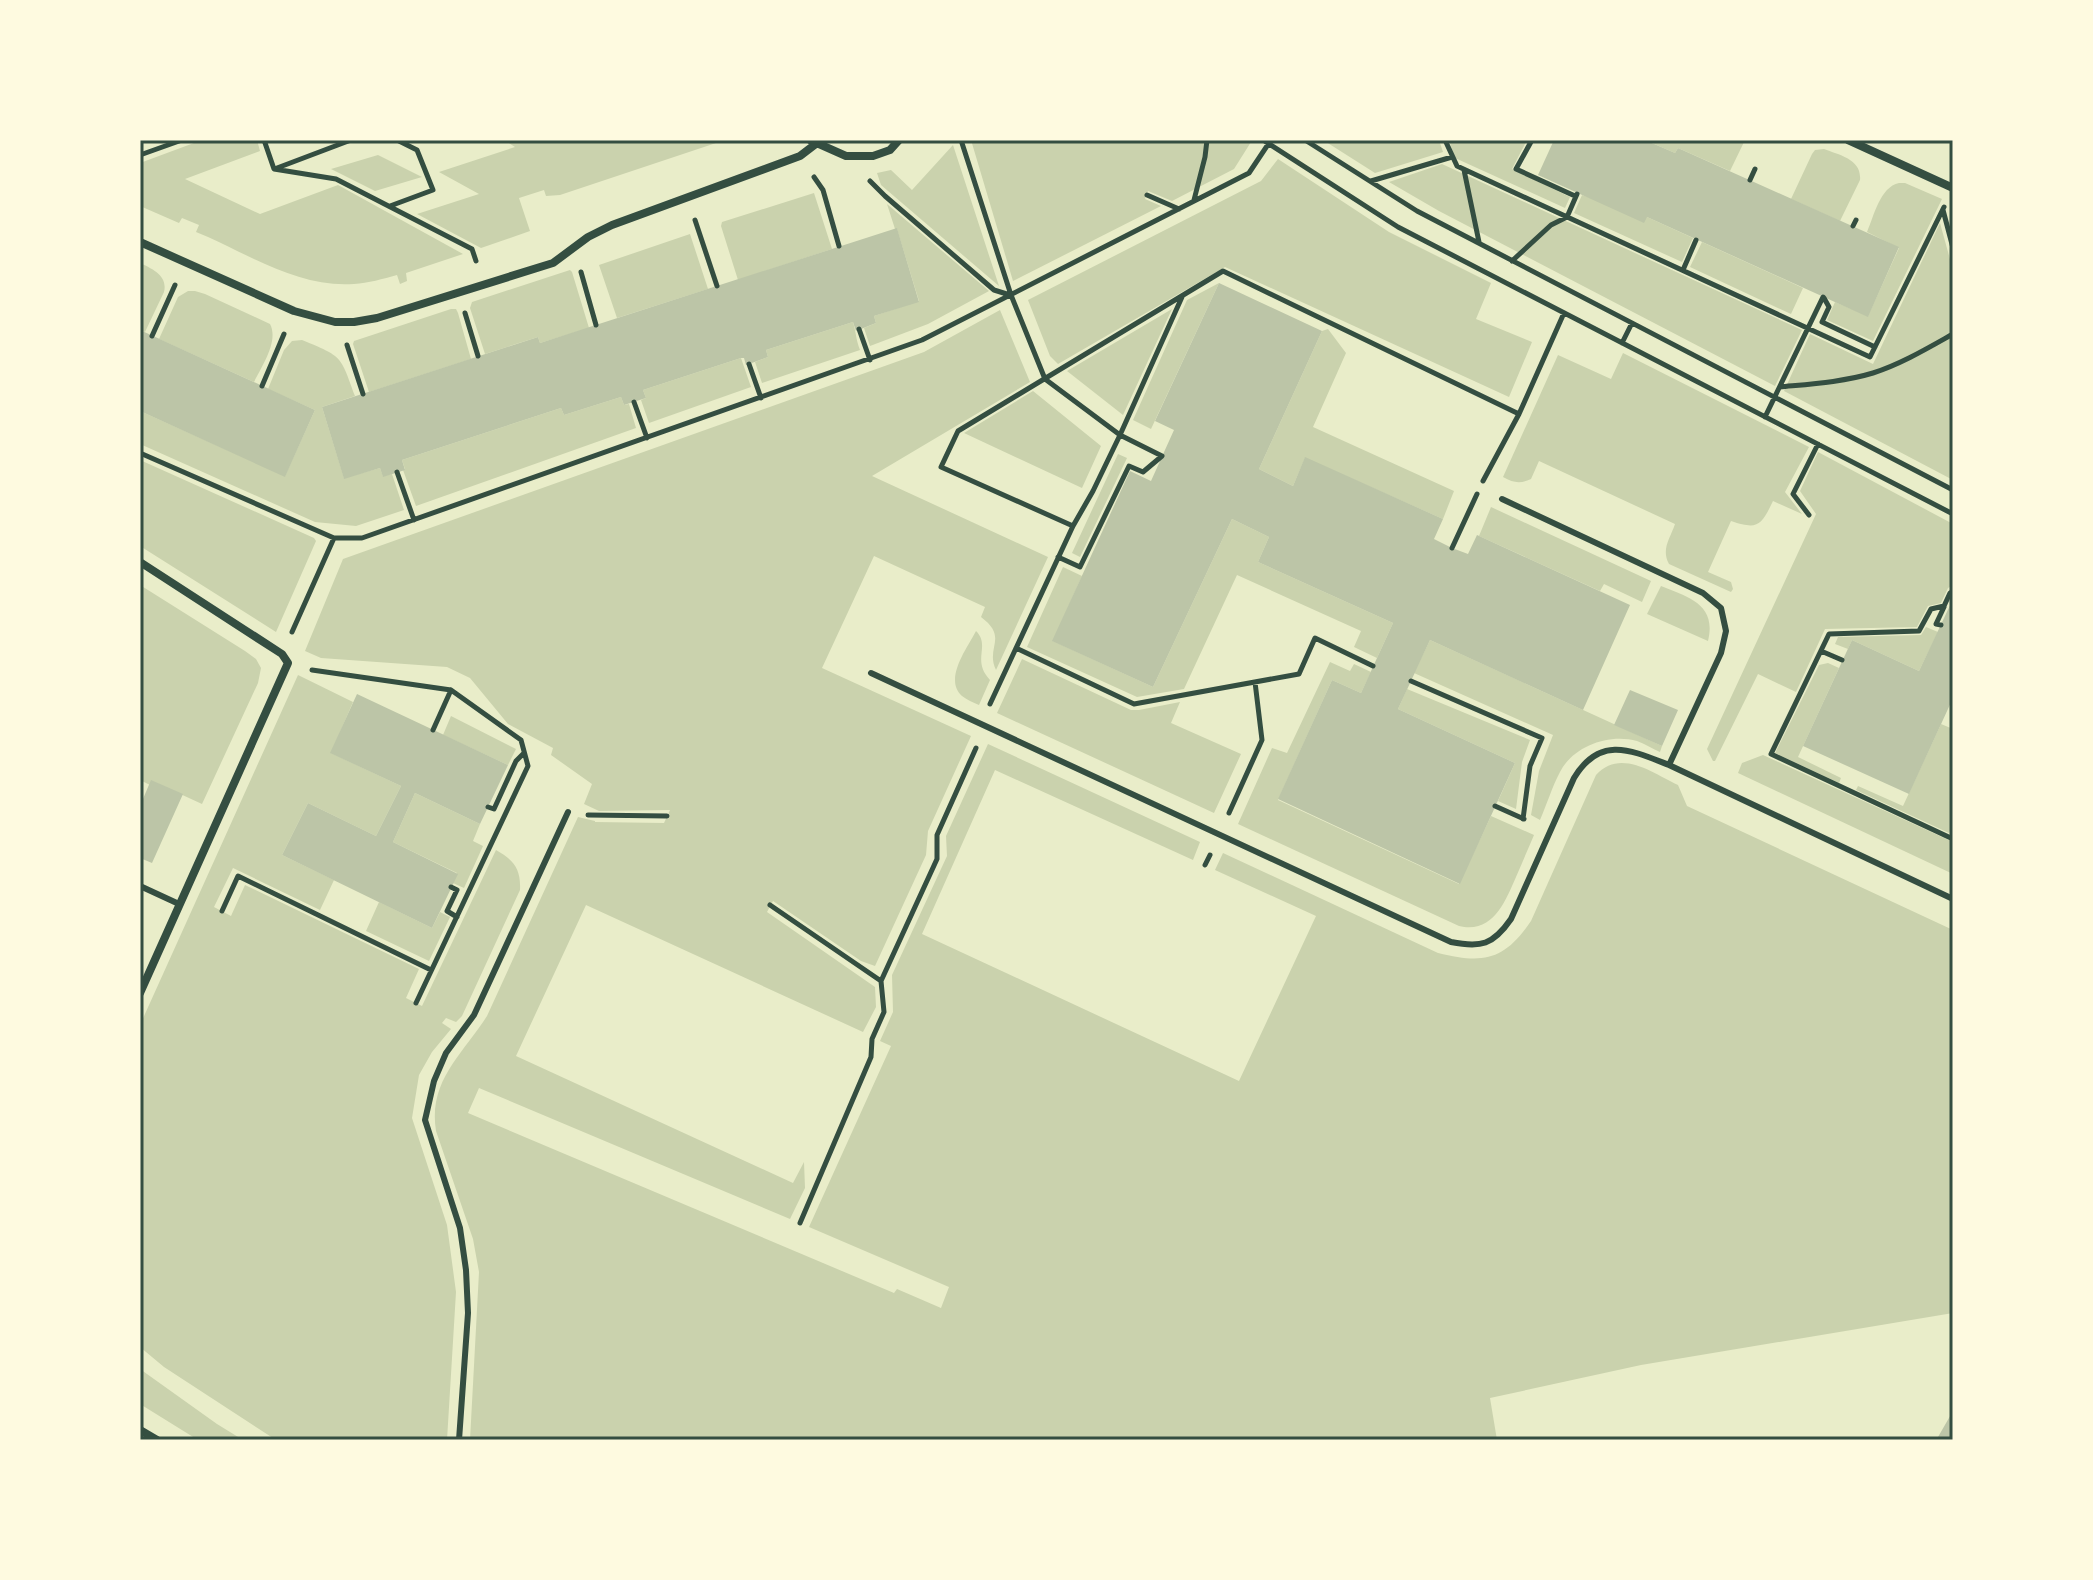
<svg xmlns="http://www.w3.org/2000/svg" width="2093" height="1580" font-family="'Libre Baskerville',serif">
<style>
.green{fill:#cad2ad}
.building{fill:#bcc5a7}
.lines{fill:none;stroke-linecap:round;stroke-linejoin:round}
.path{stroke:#344e41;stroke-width:5}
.service{stroke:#344e41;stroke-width:6}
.minor{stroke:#344e41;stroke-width:8}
.neatline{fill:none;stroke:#344e41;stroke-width:3}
</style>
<rect width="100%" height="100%" fill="#e9edc9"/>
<path class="green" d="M202,140H257L260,151L185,179L260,214L338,185L463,254L406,273L407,281L400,284L397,275C383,279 368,283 354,284C303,288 254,258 208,237L196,232L199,225L182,218L179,223L140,206V163Z
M504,140H725L560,195L546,196L544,190L519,198L530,231L481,248L417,214L479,194L439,172L515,147Z
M971,140H1248L1251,142L1234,169L1172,201L1148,191L1145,199L1161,206L1013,281Z
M1323,140H1439L1443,152L1375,173Z
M1449,140H1527L1512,169L1570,197L1565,208L1455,158Z
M1645,140H1745L1730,171L1678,148L1675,153Z
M953,145L999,286L881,185L877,173L891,170L912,190Z
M1824,149C1839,155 1862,159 1860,180L1840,221L1791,199L1812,154L1815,150Z
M378,155L422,177L375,191L331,169Z
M1278,159L1389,232L1491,283L1476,319L1532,342L1509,397L1225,267L1058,364L1050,356L1028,300L1261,181Z
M1442,164L1802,330L1775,386L1439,211L1389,182Z
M1899,183H1905L1942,199L1873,341L1827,320L1835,302L1868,316L1899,248L1867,232C1874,216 1880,187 1899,183Z
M814,193L832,249L738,280L721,226L722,222Z
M1582,195L1647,217L1693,238L1682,262L1574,213Z
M887,204L989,291L928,324L870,346L864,328L876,323L874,316L919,301L897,229H895Z
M1940,223L1953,270V480L1784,391L1810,334L1873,364Z
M690,234L708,289L617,318L599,265Z
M1702,242L1803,288L1791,314L1690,267Z
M140,263C153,269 168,276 164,292L145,332L140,330Z
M570,270L572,272L589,328L540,343L538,337L485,354L470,308L472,302Z
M1219,283L1151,429L1133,420L1187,300Z
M188,291H195L205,294L270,324C279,341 262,366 254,382L159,339L178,297Z
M451,309H456L458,313L471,359L369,392L353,344L354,341Z
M1172,309L1123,415L1067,371Z
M1000,310L1030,382L872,476L1048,557L996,670C985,647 1009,638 981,617L985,607L874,556L822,668L971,736L928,831L926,855L875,966L861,961L773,901L767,912L875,987L876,1007L863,1032L586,905L516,1056L793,1183L804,1162L805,1188L790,1219L479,1088L468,1113L894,1293L897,1289L941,1308L949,1287L809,1227L891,1046L880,1041L893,1012L892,975L947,856L946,836L988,744L1200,842L1193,860L995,770L922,934L1239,1081L1316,916L1215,870L1223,853L1438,953C1483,964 1504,961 1531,921L1596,775C1620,748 1653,773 1678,785L1687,806L1953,930V1313L1641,1365L1490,1398L1497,1440H470L479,1272L473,1239L436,1131C428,1081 462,1055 487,1016L578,817L595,821V822L664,823L670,810L599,811L584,804L592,784L551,755L553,748L508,724L470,678L447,667L321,658L305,651L343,559L924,352Z
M853,322C856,332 856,340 860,350L762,383L755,362L768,357L766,350Z
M1328,329L1346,353L1313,427L1454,491L1443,519L1305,458L1293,486L1259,469L1322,331Z
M302,340C343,357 340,355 355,396L322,407L344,478L380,468L383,476L392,474L404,510L356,526L315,522L140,444V411L285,476L315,410L268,389L284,350L292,341Z
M1623,353L1809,447L1785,492L1802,514L1773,501C1761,526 1758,530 1731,521L1708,572L1731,582L1733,589L1731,592L1669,564C1661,549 1670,539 1675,524L1539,461L1531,479C1520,484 1514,483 1503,477L1558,355L1611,379Z
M741,358L751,387L649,423L641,400L646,398L643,390Z
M1033,391L1101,446L1082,488L964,433Z
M621,397L624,405L629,404L636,428L416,506L403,470L405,469L402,460L561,408L564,415Z
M1818,452L1953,524V585L1948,588L1941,603L1928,606L1917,627L1825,629L1796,692L1758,674L1715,761H1713L1707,749L1816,514L1800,491Z
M1118,454L1127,458L1080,557L1072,553Z
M140,460L314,538L316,541L276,632L140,546Z
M1491,507L1651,581L1642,602L1604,584L1600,591L1479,536Z
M1232,519L1269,537L1258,562L1393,623L1377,658L1354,647L1361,631L1237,575L1184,689L1137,697L1027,647L1063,567L1082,576L1053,641L1153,687Z
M140,585L245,651L256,659L261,668L258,683L202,804L152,781L150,785L140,780Z
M1661,586C1688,597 1717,604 1708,641L1647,614Z
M1926,627L1938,632L1919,671L1852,640L1848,649L1835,644L1838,637L1921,635Z
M976,631C991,646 971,660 990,680L979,705C974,703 967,700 962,696C943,679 968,647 976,631Z
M1430,640L1662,746L1660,752C1653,749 1645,744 1637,741C1609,733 1573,746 1560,772C1552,787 1547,804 1540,820L1531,815L1539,771L1553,735L1414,673Z
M1022,659L1131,710H1139L1180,702L1171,723L1241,754L1214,813L997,713Z
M1330,662L1350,671L1354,664L1371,672L1361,693L1332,680L1278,800L1459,884L1491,816L1534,835C1528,849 1522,863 1516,877C1505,902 1493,934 1459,926L1238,824L1272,748L1287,753Z
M1828,663L1839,668L1798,757L1841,778L1839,783L1775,753L1819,665Z
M298,675L353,702L331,753L401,786L376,836L308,803L282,855L334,880L320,910L233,868L214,907L231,916L245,885L419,969L406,998L422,1006L496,850C514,860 521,869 520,890L462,1016L456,1022L446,1018L442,1023L451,1029L432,1052L419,1075L412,1118L447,1225L456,1292L447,1440H276L164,1367L140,1347V1025Z
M1407,689L1530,740L1522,762L1516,809L1498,801L1515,763L1398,709Z
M451,716L516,749L508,765L443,735Z
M1941,724L1953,729V825L1949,833L1856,790L1858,786L1903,806Z
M1763,755L1953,842V874L1738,773L1742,763Z
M415,793L480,824L473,841L483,846L464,888L453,883L457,873L393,842Z
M379,902L432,928L440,912L450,917L429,961L366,931Z
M140,1369L217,1424L243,1440H198L140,1404Z"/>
<path class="building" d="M1554,140H1645L1675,153L1678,148L1899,247L1868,317L1647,217L1644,223L1538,175Z
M897,228L919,302L874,316L876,323L856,331L853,322L766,350L768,357L749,364L746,365L744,358H741L643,390L646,398L624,405L621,397L564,415L561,408L402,460L405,470L383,477L380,468L344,479L322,407L538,337L540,343Z
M1219,283L1322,331L1259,469L1293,486L1305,457L1443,519L1434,539L1452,548L1468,554L1477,535L1630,605L1583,710L1430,640L1398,709L1515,763L1460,884L1278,799L1332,680L1361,693L1393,623L1258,562L1269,537L1232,519L1153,687L1052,641L1130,471L1151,481L1174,430L1155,421Z
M140,330L315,410L285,477L140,411Z
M1953,599V698L1909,794L1803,746L1852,640L1919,671Z
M1630,690L1678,710L1662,746L1614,725Z
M357,694L508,765L480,824L415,793L393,842L458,874L432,928L282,855L308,803L376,836L401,786L330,753Z
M151,780L183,794L152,863L140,858V806Z
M1953,1411V1440H1937L1938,1437Z"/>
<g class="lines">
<path class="path" d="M264,140L274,169L336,179L472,249L476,261
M961,140L1011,295L1045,379L1120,435L1162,456L1143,472L1129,466L1080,567L1058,557
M1263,140L1398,227L1953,514
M1305,140L1417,211L1953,490
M1445,140L1457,166L1870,357L1944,207
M1532,140L1516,169L1575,196
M140,155L182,140
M277,168L351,140
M1464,170L1479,242
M814,177L823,190L839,246
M1750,180L1755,169
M870,181L885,196L994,290L1010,295
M1371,181L1452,157
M1147,195L1179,209
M1194,200L1205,157L1207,140
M390,206L433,190L417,150L397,140
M1943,210L1953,248
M695,220L717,286
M1853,226L1856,220
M1512,261L1551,225L1567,217L1577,194
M1683,270L1696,240
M581,272L596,325
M1824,298L1829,307L1822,322L1875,347
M465,313L478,356
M859,329L870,360
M152,336L175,285
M1622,343L1632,323
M347,345L363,394
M749,364L761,398
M262,386L284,334
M1780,387C1811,384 1843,382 1873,373C1901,364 1928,348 1953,334
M634,402L647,438
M1765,417L1823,297
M140,453L334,538H362L922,340L1249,173L1271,140
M397,472L414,520
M1483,481L1519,414L1564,313
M1809,515L1793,494L1818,444
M1073,526L941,467L958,431L1223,271L1519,414
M1452,548L1477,494
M1941,625L1936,624L1944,607
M292,632L334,538
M1016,648L1134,704L1299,674L1315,638L1373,666
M1821,651L1842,660
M312,670L451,690L433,730
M1411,681L1542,738L1530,766L1523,819
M990,704L1073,526L1093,491L1120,435L1182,297
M1953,706V707
M1495,806L1524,819
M488,807L494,809L516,761L524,753
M1229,813L1262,740L1255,682
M588,815L667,816
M1953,839L1771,754L1829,634L1919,631L1931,609L1944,606L1950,593L1953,591
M1205,865L1210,855
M451,887L457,890L447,911L457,917
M770,905L881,981L884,1012L872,1039L871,1057L800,1223
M222,911L238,876L431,970
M881,981L937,859V835L976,748
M416,1003L528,766L521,740L451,690"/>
<path class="service" d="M1502,499L1703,593L1721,608L1726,631L1721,653L1669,765L1953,899
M871,673L1451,942C1481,948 1493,945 1511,919L1574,778C1600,735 1631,750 1669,765
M140,886L179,904
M459,1440L468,1313L466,1270L460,1228L425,1120L434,1081L446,1053L474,1015L568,812"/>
<path class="minor" d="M810,140L846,156H873L890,150L899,140
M1848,140L1953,188
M140,242L294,311L335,322H354L377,318L553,263L588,237L612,225L800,156L817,143
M140,562L282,654L288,663L140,993
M140,1430L157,1440"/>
</g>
<rect width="2093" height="1580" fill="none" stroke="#fefae0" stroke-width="284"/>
<rect x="142" y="142" width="1809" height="1296" class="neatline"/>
</svg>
